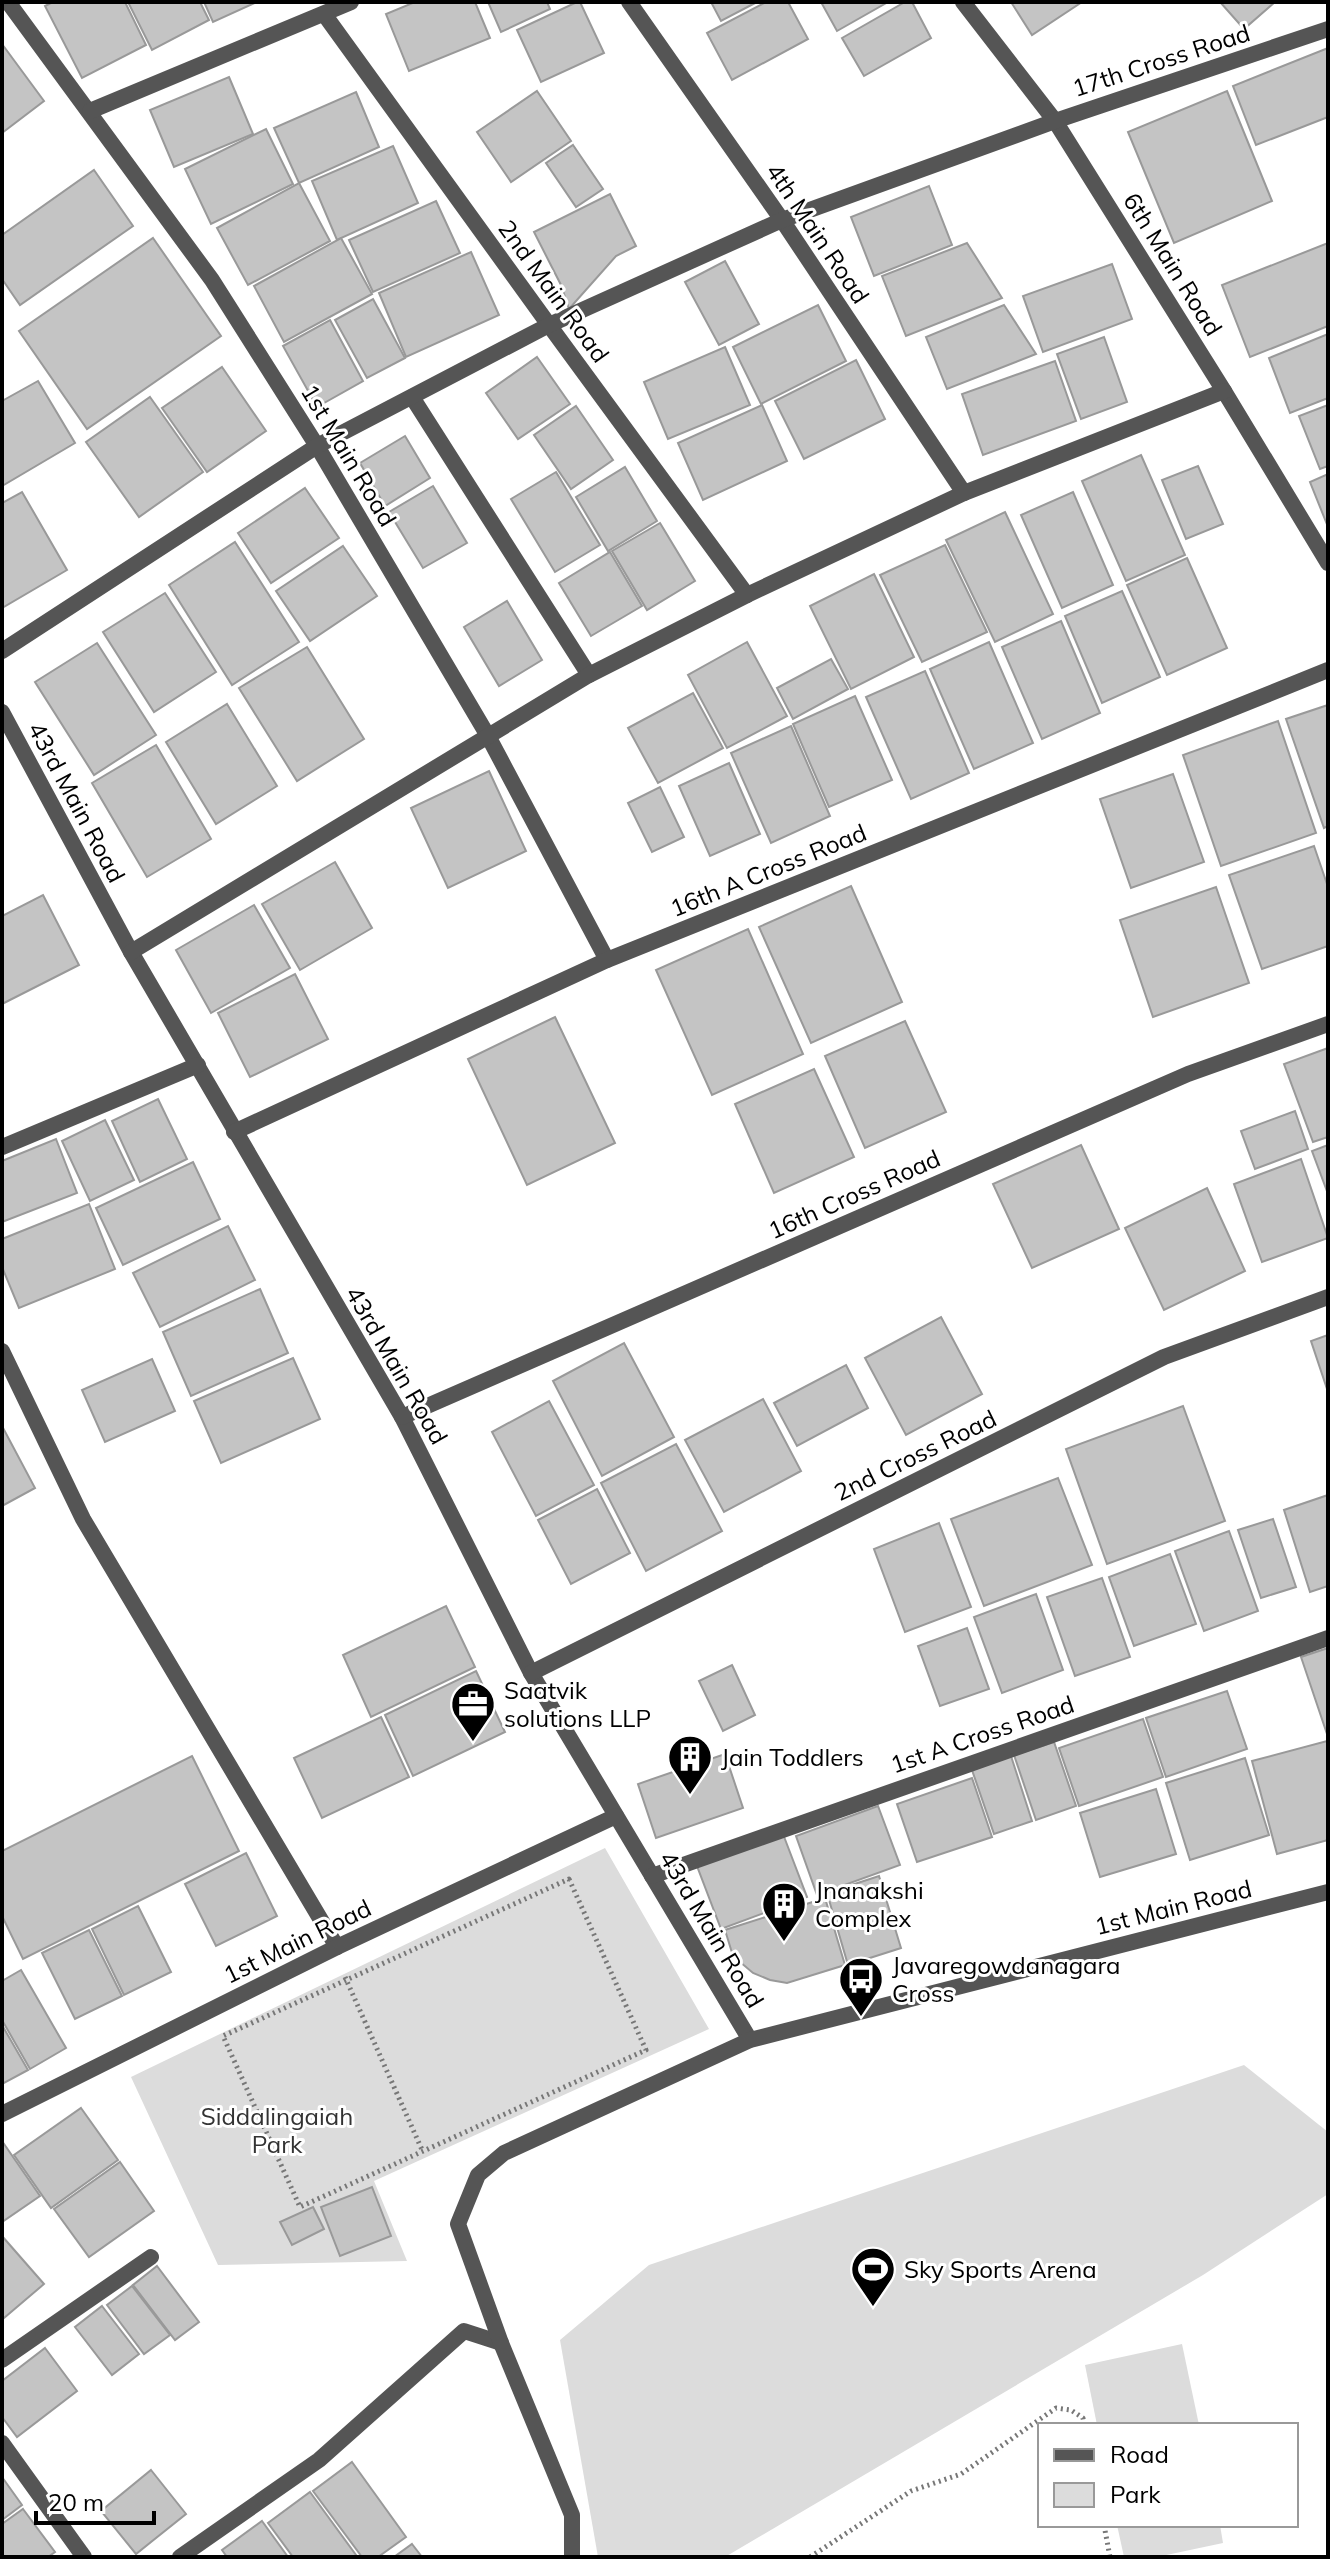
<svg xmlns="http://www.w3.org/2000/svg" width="1330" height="2559" font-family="Mulish,sans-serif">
<rect width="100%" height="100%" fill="#fff"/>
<g fill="#dcdcdc">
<polygon points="605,1848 709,2029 374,2181 407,2261 218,2265 131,2077"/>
<polygon points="1244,2065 1328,2132 1328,2194 1203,2275 725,2557 598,2557 560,2340 649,2265"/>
<polygon points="1182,2344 1199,2425 1097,2425 1085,2365"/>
<polygon points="1117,2525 1220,2525 1223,2543 1157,2557 1124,2557"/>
</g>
<g fill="#c4c4c4" stroke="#999" stroke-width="2">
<polygon points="53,2 125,2 146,45 82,78 45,6"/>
<polygon points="128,2 200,2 209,20 152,50"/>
<polygon points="204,2 257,2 213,22"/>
<polygon points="415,2 475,2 490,38 409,71 386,14"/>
<polygon points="488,2 547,2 550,9 501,32"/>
<polygon points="577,2 580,2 604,53 541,82 517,30"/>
<polygon points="711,2 757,2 721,21"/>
<polygon points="766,2 788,2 808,39 732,80 707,33"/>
<polygon points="821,2 888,2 837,31"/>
<polygon points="905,2 912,2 931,38 864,76 842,38"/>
<polygon points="1011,2 1082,2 1032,35"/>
<polygon points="1220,2 1275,2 1244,29"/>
<polygon points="2,44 44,101 2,133"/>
<polygon points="1328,48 1328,117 1256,145 1233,86"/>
<polygon points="229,77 253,134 174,167 150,110"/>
<polygon points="537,91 571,141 511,182 477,132"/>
<polygon points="1227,91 1272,201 1174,243 1128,132"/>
<polygon points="356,92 379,147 299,183 274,128"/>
<polygon points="266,129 293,184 211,224 185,169"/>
<polygon points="573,145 603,189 576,207 546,163"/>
<polygon points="393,146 418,203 337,240 312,181"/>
<polygon points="94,170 133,226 20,305 2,279 2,235"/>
<polygon points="299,183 330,241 248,285 217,228"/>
<polygon points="929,186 952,245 874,276 851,217"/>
<polygon points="610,194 636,246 616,256 569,309 561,285 534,232"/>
<polygon points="436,201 460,253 373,292 349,240"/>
<polygon points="153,238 221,336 87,429 19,331"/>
<polygon points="341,238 372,294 284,342 254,286"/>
<polygon points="967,243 1002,298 906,336 882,276"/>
<polygon points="1328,243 1328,326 1250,357 1222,285"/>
<polygon points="471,252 499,315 406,357 379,293"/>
<polygon points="725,261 759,324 719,345 685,282"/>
<polygon points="1112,264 1132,319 1043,352 1023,296"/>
<polygon points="373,299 405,358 367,378 335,320"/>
<polygon points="818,305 846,361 761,404 733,347"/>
<polygon points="1004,305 1036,354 947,389 926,337"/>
<polygon points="330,320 363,381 317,407 283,346"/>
<polygon points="1328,334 1328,398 1290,413 1269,358"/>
<polygon points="1104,337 1127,402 1081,419 1057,354"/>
<polygon points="725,347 750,405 668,439 644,382"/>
<polygon points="537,357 570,404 518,439 486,393"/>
<polygon points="856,360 885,419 804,459 775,401"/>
<polygon points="1055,361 1076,421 983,455 962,394"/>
<polygon points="222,367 266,431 207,472 162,408"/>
<polygon points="38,381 75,443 2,486 2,401"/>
<polygon points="150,397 203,472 139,517 86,442"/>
<polygon points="762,405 787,461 703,500 678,443"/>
<polygon points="1328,405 1328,466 1320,469 1299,416"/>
<polygon points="576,406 613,460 571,489 534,435"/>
<polygon points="405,436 430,478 385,506 360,463"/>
<polygon points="1141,455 1185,555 1126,581 1082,481"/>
<polygon points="1198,466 1223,524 1186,539 1162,480"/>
<polygon points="625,467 657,521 608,551 576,497"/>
<polygon points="556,472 600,545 555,572 511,499"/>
<polygon points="1328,474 1328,527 1310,482"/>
<polygon points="433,486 467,543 423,568 389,512"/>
<polygon points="305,488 339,538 271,583 238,533"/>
<polygon points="22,492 67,570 2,608 2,503"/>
<polygon points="1073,492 1113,585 1062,608 1021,515"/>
<polygon points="1005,512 1053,614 995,642 946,540"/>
<polygon points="660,523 695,581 647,610 612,551"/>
<polygon points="235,542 299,642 232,685 169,585"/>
<polygon points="945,545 987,632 922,662 880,575"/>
<polygon points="343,546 377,596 310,641 276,591"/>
<polygon points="610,552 642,606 591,636 559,583"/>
<polygon points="1187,558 1227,648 1167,675 1127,585"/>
<polygon points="874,574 914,657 851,689 810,606"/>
<polygon points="1122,591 1160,677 1102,703 1065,616"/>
<polygon points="165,593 216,672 154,712 103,632"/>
<polygon points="507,601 542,660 499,686 464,627"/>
<polygon points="1061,621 1100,713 1042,739 1002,647"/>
<polygon points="747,642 787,716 727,748 688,675"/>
<polygon points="989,642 1033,743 974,769 930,669"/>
<polygon points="97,643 156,735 94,775 35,682"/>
<polygon points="307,647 364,739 297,781 239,688"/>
<polygon points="831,659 848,689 793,719 777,688"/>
<polygon points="925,671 969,773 911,799 866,697"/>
<polygon points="693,693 723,748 658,783 628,728"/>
<polygon points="855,696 892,780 829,807 793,724"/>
<polygon points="227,704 277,786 216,824 166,742"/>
<polygon points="1328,705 1328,826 1324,828 1286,719"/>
<polygon points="1278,721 1316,833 1221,866 1183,755"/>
<polygon points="791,726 830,816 771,843 731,753"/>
<polygon points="156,745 211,839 147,877 92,783"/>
<polygon points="729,763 760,834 710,856 679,786"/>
<polygon points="489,771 526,851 448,888 411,808"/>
<polygon points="1173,774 1204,862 1131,888 1100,799"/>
<polygon points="660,787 684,837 652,852 628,803"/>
<polygon points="1314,846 1328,887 1328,946 1262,969 1229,875"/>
<polygon points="335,862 372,928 300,970 262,904"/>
<polygon points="851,886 902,1002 811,1043 759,927"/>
<polygon points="1216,887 1249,983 1153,1017 1120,920"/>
<polygon points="43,895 79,965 2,1004 2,916"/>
<polygon points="254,905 290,968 211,1013 176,950"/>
<polygon points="748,929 803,1054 712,1095 656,970"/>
<polygon points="295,974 328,1039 250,1077 218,1013"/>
<polygon points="555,1017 615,1143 527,1185 468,1059"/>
<polygon points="905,1021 946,1112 865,1148 825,1056"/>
<polygon points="1328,1048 1328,1137 1313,1142 1284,1064"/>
<polygon points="814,1069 854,1157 774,1193 735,1104"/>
<polygon points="158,1099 187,1159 140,1182 112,1121"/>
<polygon points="1295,1111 1308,1149 1255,1169 1241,1131"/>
<polygon points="105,1120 134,1180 90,1201 62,1141"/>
<polygon points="56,1139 77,1193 2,1222 2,1161"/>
<polygon points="1081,1145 1119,1229 1032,1268 993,1184"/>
<polygon points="1328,1145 1328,1194 1312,1151"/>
<polygon points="1301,1159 1328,1238 1262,1262 1234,1184"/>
<polygon points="193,1162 220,1219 123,1265 96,1208"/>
<polygon points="1207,1188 1245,1271 1164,1310 1125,1228"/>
<polygon points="89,1204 115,1269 19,1308 2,1267 2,1239"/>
<polygon points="228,1226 255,1280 160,1327 133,1273"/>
<polygon points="260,1289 288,1353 191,1396 163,1332"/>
<polygon points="941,1317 982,1394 906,1435 865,1358"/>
<polygon points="1328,1335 1328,1392 1311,1341"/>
<polygon points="624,1343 674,1437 602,1476 553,1381"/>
<polygon points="293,1358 320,1419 221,1463 194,1401"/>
<polygon points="152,1359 175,1411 105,1442 82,1390"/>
<polygon points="846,1365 868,1408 797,1446 774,1403"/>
<polygon points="763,1399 801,1471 724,1512 685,1440"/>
<polygon points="549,1401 594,1485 536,1516 492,1432"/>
<polygon points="1183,1406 1225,1521 1107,1564 1066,1449"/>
<polygon points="2,1426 35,1488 2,1506"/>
<polygon points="676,1444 722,1531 646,1571 601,1483"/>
<polygon points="1058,1478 1092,1565 984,1606 951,1519"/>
<polygon points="597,1489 630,1553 571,1584 538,1520"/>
<polygon points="1328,1495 1328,1586 1310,1592 1284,1510"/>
<polygon points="1273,1519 1296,1587 1261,1598 1238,1530"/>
<polygon points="939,1523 971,1607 905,1632 874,1549"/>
<polygon points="1229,1531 1258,1611 1204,1631 1175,1551"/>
<polygon points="1170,1554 1196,1624 1134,1646 1109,1577"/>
<polygon points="1102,1578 1130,1657 1075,1676 1047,1597"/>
<polygon points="1036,1594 1063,1670 1002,1693 974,1617"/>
<polygon points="446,1606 475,1667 371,1717 343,1655"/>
<polygon points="967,1628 989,1689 940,1706 918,1646"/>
<polygon points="1328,1648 1328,1734 1327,1734 1301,1657"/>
<polygon points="732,1665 755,1715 723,1731 699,1681"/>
<polygon points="476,1671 505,1732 413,1776 385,1715"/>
<polygon points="1227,1691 1247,1749 1166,1777 1146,1718"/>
<polygon points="381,1717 409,1777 322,1818 294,1758"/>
<polygon points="1143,1719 1163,1777 1079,1806 1059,1748"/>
<polygon points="1327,1741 1328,1840 1277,1854 1252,1761"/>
<polygon points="1054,1742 1076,1806 1036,1820 1014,1755"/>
<polygon points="725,1754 743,1808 656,1838 638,1784"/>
<polygon points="192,1756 239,1851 23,1959 2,1916 2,1851"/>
<polygon points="1011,1756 1032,1821 994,1834 972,1770"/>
<polygon points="1245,1758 1269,1835 1190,1860 1166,1783"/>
<polygon points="972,1778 992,1837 917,1862 897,1804"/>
<polygon points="1156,1789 1176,1854 1100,1877 1080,1813"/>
<polygon points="878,1806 900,1865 817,1895 796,1836"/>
<polygon points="783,1834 807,1897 721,1929 697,1866"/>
<polygon points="246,1853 277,1916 216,1946 185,1884"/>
<polygon points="879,1876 901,1948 848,1965 827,1893"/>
<polygon points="825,1898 845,1965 787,1983 770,1980 753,1973 733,1956 725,1930"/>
<polygon points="138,1906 171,1972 124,1995 92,1929"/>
<polygon points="89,1930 122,1996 75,2019 42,1953"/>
<polygon points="21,1970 66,2048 30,2069 2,2020 2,1981"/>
<polygon points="2,2025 28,2070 4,2083 2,2080"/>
<polygon points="81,2108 118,2160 51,2208 14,2155"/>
<polygon points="2,2141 40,2196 2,2222"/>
<polygon points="120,2162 154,2211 89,2257 54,2209"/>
<polygon points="372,2187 391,2236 340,2256 321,2207"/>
<polygon points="313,2207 324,2229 292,2245 280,2222"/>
<polygon points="2,2236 44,2284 4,2318 2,2315"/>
<polygon points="157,2266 199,2322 175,2340 133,2285"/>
<polygon points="132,2286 170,2335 144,2354 107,2305"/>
<polygon points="102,2306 139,2354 112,2375 75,2327"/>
<polygon points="45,2348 77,2391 17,2437 2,2417 2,2381"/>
<polygon points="352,2462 406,2537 378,2557 362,2557 313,2491"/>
<polygon points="151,2470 186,2514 136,2554 101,2511"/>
<polygon points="2,2477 22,2505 2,2520"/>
<polygon points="310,2492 356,2555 353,2557 293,2557 268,2523"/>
<polygon points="23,2509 55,2552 48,2557 2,2557 2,2524"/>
<polygon points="262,2521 288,2557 227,2557 222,2550"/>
<polygon points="412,2544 422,2557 394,2557"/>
</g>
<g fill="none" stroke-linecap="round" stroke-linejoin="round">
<g stroke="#777" stroke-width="5" stroke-dasharray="2 4" stroke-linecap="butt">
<polygon points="569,1879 646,2050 300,2207 223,2036"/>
<polyline points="345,1977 423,2152"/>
<polyline points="1104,2525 1110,2557"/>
<polyline points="810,2557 911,2491 961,2474 1056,2408 1071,2410 1083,2418 1084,2425"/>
</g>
<g stroke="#555" stroke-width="16">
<polyline points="8,2 212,280 317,446 488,736 607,960"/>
<polyline points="629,2 782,220 964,493"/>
<polyline points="963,2 1055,121 1224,391 1328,563"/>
<polyline points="324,14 549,325 747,595"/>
<polyline points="90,111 351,2"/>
<polyline points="412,397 589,675"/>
<polyline points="2,651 317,446 549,325 782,220 1055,121 1328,29"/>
<polyline points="2,712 131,952 402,1417 531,1673 750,2040"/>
<polyline points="131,952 589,675 747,595 964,493 1224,391"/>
<polyline points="234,1132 607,960 1328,670"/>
<polyline points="2,1147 198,1065"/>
<polyline points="2,1351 83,1519 337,1947"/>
<polyline points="402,1417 1188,1074 1328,1024"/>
<polyline points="531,1673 1164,1357 1328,1297"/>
<polyline points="652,1876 1328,1638"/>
<polyline points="2,2114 337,1947 616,1816"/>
<polyline points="2,2360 151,2257"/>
<polyline points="2,2443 84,2557"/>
<polyline points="180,2557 319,2460 464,2331 501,2343"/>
</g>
<polyline stroke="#555" stroke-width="16" points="572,2557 572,2515 501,2343 458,2224 478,2175 504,2153 750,2040 1328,1892"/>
</g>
<defs>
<g id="office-pin" transform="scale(2.3)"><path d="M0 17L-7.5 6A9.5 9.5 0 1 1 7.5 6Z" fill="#000" stroke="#fff"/><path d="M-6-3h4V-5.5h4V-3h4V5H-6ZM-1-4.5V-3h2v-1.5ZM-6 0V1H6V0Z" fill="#fff"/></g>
<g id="building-pin" transform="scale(2.3)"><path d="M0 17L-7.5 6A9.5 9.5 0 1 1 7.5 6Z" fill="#000" stroke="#fff"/><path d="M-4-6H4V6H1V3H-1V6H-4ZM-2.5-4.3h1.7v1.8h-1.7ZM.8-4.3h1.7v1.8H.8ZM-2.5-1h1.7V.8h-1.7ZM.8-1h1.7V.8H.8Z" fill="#fff"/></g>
<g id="bus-pin" transform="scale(2.3)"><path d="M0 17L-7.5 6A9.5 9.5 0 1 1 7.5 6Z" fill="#000" stroke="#fff"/><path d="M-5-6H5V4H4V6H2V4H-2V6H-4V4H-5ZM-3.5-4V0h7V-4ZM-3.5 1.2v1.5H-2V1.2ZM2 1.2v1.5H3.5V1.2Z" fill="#fff"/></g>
<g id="stadium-pin" transform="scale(2.3)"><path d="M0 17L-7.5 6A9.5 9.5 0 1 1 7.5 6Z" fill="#000" stroke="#fff"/><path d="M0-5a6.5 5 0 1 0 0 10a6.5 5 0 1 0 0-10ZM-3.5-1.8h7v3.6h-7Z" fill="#fff"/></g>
</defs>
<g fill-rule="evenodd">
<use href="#office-pin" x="473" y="1704"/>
<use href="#building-pin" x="690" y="1757"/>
<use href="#building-pin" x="784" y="1904"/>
<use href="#bus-pin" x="861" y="1979"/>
<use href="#stadium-pin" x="873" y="2269"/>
</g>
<g text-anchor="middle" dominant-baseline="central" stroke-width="6" stroke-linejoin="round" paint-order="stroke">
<g font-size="24" fill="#000" stroke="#fff">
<text transform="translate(1161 60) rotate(-18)">17th Cross Road</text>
<text transform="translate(818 233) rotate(56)">4th Main Road</text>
<text transform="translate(1173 264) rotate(58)">6th Main Road</text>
<text transform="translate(554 291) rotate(54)">2nd Main Road</text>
<text transform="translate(349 455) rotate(59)">1st Main Road</text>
<text transform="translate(77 802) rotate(62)">43rd Main Road</text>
<text transform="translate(768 870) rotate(-22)">16th A Cross Road</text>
<text transform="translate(854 1194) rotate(-24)">16th Cross Road</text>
<text transform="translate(397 1365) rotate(60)">43rd Main Road</text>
<text transform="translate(915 1455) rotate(-26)">2nd Cross Road</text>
<text transform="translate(982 1734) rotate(-19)">1st A Cross Road</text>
<text transform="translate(1173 1907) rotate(-14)">1st Main Road</text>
<text transform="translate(712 1929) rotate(59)">43rd Main Road</text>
<text transform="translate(297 1941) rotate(-26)">1st Main Road</text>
</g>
<g font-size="24" fill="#000" stroke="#fff" text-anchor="start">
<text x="504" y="1690">Saatvik<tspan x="504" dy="28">solutions LLP</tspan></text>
<text x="721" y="1757">Jain Toddlers</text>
<text x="815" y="1890">Jnanakshi<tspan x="815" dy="28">Complex</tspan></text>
<text x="892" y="1965">Javaregowdanagara<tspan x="892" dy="28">Cross</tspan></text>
<text x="904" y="2269">Sky Sports Arena</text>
</g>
<g font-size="24" fill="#333" stroke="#fff">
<text x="277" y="2116">Siddalingaiah<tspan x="277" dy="28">Park</tspan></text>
</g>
</g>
<rect width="1330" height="2559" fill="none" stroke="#000000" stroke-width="8"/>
<rect x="1038" y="2423" width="260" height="104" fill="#ffffff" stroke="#999999" stroke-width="2"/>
<rect x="1054" y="2449" width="40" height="12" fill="#555555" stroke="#999999" stroke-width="2"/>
<text x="1110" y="2463" font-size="24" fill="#000000">Road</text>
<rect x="1054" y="2483" width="40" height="24" fill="#dcdcdc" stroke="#999999" stroke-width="2"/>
<text x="1110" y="2503" font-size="24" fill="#000000">Park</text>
<path d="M36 2511v12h118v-12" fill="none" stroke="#000000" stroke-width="4"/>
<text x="48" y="2511" font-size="24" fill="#000000" stroke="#ffffff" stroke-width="6" paint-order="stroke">20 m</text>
</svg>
